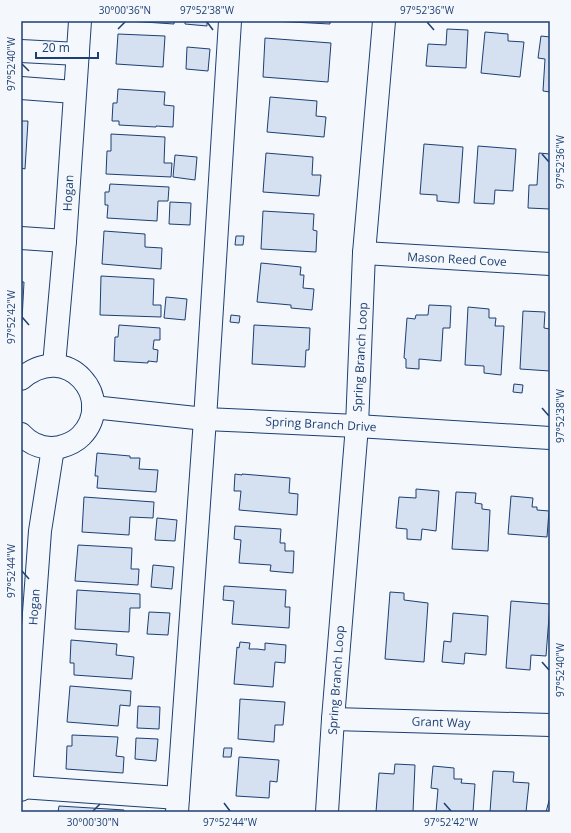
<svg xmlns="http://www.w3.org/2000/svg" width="571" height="833" font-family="'Open Sans',sans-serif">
<rect width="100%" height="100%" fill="#f4f7fb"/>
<g fill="#d5e0f0" stroke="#1d3f73">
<polygon points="129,21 174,21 174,24"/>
<polygon points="185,21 207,21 207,26 185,24"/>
<polygon points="273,21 330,21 330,24"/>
<polygon points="447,29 468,30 466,68 426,66 428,44 446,45"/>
<polygon points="485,32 508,34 508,41 524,42 520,77 481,73"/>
<polygon points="118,34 165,36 163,67 116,64"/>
<polygon points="541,36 550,37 550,92 543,91 545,59 538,58"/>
<polygon points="265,38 331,43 328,82 263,77"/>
<polygon points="187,47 210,49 208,71 186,69"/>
<polygon points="118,89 165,92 164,105 174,106 173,127 156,126 156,127 119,125 119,121 112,121 113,103 117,103"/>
<polygon points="270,97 317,101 316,116 326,117 324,137 267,132"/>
<polygon points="21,121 28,121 25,169 21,168"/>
<polygon points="111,134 165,137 164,163 172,163 171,177 106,174 107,151 111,151"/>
<polygon points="424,144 463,147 459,203 437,201 437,195 420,194"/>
<polygon points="478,146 516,149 513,191 495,190 494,204 474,203"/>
<polygon points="266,153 313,157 312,175 321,175 319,196 263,192"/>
<polygon points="539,153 550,154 550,209 528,208 529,185 537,185"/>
<polygon points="175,155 197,157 195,180 173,177"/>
<polygon points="110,184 169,187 168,201 158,201 157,221 107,218 108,205 105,205 105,192 109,192"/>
<polygon points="170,202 191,203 190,225 169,224"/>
<polygon points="263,211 314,214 313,230 317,231 316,252 261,249"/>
<polygon points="104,231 145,234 145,247 162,248 161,269 102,264"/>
<polygon points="236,236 244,236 243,245 235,245"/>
<polygon points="261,263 301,267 300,275 304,275 303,288 314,289 312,310 291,308 291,305 257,302"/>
<polygon points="101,276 154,279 153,305 161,305 161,317 100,315"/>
<polygon points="21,282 24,282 21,339"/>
<polygon points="166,297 187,299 185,320 164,318"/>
<polygon points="429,305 451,306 450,328 443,328 441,361 419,359 419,369 406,368 406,359 404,358 407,318 415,319 416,315 428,315"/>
<polygon points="468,307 489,309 489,318 496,318 495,326 504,326 501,375 484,373 484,366 465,365"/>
<polygon points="523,311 545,312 544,328 550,329 550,371 520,369"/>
<polygon points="231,315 240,316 239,323 230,322"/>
<polygon points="119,325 160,328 160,340 154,340 153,349 158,350 157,362 148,361 148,363 114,361 115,337 118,337"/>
<polygon points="254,325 310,328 309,350 306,350 305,367 252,364"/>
<polygon points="514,384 523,385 522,393 513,392"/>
<polygon points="97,453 130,456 130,458 140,458 139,469 158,470 156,492 97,488 98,476 95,476"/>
<polygon points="235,474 242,475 242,474 290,478 289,493 298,494 297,515 239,510 241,491 234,491"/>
<polygon points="416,489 439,491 436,531 422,529 421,540 407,539 407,529 396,528 399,497 416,498"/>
<polygon points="456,492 476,493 475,503 482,504 482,509 490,510 488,551 452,549"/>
<polygon points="511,496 533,498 532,507 537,507 537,510 549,511 547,537 508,534"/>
<polygon points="84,497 154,502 153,518 130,517 129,535 82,532"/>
<polygon points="157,518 177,520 175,541 155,540"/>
<polygon points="235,526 281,529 280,543 285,543 285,551 294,551 293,573 270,571 271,565 239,563 241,540 234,539"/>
<polygon points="78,545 132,548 131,569 139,569 138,585 75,581"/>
<polygon points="153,565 174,567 172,589 151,587"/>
<polygon points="224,586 286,590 285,607 290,607 289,628 232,624 234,601 223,600"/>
<polygon points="77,590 140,594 140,608 130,608 129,632 75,629"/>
<polygon points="390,592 404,593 404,600 428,603 424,662 385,659"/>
<polygon points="511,601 550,604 546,656 531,655 530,670 506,668"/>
<polygon points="149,612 170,613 168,635 147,634"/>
<polygon points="453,613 488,616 486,655 465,653 464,664 442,662 444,641 451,642"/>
<polygon points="71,640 117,644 116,655 134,657 132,679 74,675 74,663 70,663"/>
<polygon points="240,642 250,643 249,649 257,649 265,650 265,643 286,645 285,663 275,662 273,687 234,684 237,647 239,648"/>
<polygon points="70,686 131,691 130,706 120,705 118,726 67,722"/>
<polygon points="240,699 285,702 283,725 275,725 274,742 238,739"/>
<polygon points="138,706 160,707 159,729 137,728"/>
<polygon points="72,735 118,737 116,756 124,757 123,773 66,769 67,746 72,746"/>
<polygon points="136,738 158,739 156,761 135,759"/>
<polygon points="224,748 232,748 231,757 223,757"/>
<polygon points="239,757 279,760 277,782 270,781 269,798 236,796"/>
<polygon points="395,764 415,765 413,812 376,812 379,773 394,774"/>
<polygon points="433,766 454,768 454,779 462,779 461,783 475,784 473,812 436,812 438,789 431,788"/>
<polygon points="493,771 514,772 513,782 529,783 526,812 490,812"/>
<polygon points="550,797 550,812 546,812"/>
<polygon points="59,806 124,810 124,812 58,812"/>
</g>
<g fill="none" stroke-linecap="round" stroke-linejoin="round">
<g stroke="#1d3f73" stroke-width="24">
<g id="minor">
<polyline points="21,51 78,54"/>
<polyline points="21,88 74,92"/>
<polyline points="21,238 65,241"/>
<polyline points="364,253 550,264"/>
<polyline points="54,365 65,241 80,21"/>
<path d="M 21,379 C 67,339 117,399 81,436 C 75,442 68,445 60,447 C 45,450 31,445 21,434"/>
<polyline points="93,407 205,419 357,426 550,438"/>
<polyline points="333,719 550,725"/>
<polyline points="21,787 178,798"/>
<polyline points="21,790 40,531 53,448"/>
<polyline points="177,812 205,419 230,21"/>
<polyline points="327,812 333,719 357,426 364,253 384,21"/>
</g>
</g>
<use href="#minor" stroke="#f4f7fb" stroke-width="22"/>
</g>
<path fill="none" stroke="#1d3f73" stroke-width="1.5" d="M 207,22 L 213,30M 427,22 L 434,30M 118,29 L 125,22M 22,64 L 29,71M 542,154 L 549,162M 22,317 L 29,325M 542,408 L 549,416M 22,571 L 29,579M 542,662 L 549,670M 224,803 L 230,811M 444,803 L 451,811M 93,811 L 100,804"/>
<g text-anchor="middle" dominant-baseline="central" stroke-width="3" stroke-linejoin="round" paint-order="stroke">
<g font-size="12" fill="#1d3f73" stroke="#f4f7fb">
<text transform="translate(68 193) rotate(-87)">Hogan</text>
<text transform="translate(457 259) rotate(3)">Mason Reed Cove</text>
<text transform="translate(360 357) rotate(-87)">Spring Branch Loop</text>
<text transform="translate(321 424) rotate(3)">Spring Branch Drive</text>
<text transform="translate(34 607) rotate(-86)">Hogan</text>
<text transform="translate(336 680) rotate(-86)">Spring Branch Loop</text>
<text transform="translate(441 722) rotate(2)">Grant Way</text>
</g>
</g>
<rect width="571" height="833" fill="none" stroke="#f4f7fb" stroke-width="44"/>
<path d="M36 52v6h62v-6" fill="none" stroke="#1d3f73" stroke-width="2"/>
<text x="42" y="52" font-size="12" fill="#1d3f73" stroke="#f4f7fb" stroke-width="3" paint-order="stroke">20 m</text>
<rect x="22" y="22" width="527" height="789" fill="none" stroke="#1d3f73" stroke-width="1.5"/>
<g font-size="10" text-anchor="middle" fill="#1d3f73">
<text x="125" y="14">30°00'36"N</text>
<text x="207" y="14">97°52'38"W</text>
<text x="427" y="14">97°52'36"W</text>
<text transform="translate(11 64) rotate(-90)" y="4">97°52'40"W</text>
<text transform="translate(560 162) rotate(-90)" y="4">97°52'36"W</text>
<text transform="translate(11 317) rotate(-90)" y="4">97°52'42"W</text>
<text transform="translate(560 416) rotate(-90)" y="4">97°52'38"W</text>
<text transform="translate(11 571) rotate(-90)" y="4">97°52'44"W</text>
<text transform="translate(560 670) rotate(-90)" y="4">97°52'40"W</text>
<text x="93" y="826">30°00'30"N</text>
<text x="230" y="826">97°52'44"W</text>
<text x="451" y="826">97°52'42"W</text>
</g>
</svg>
